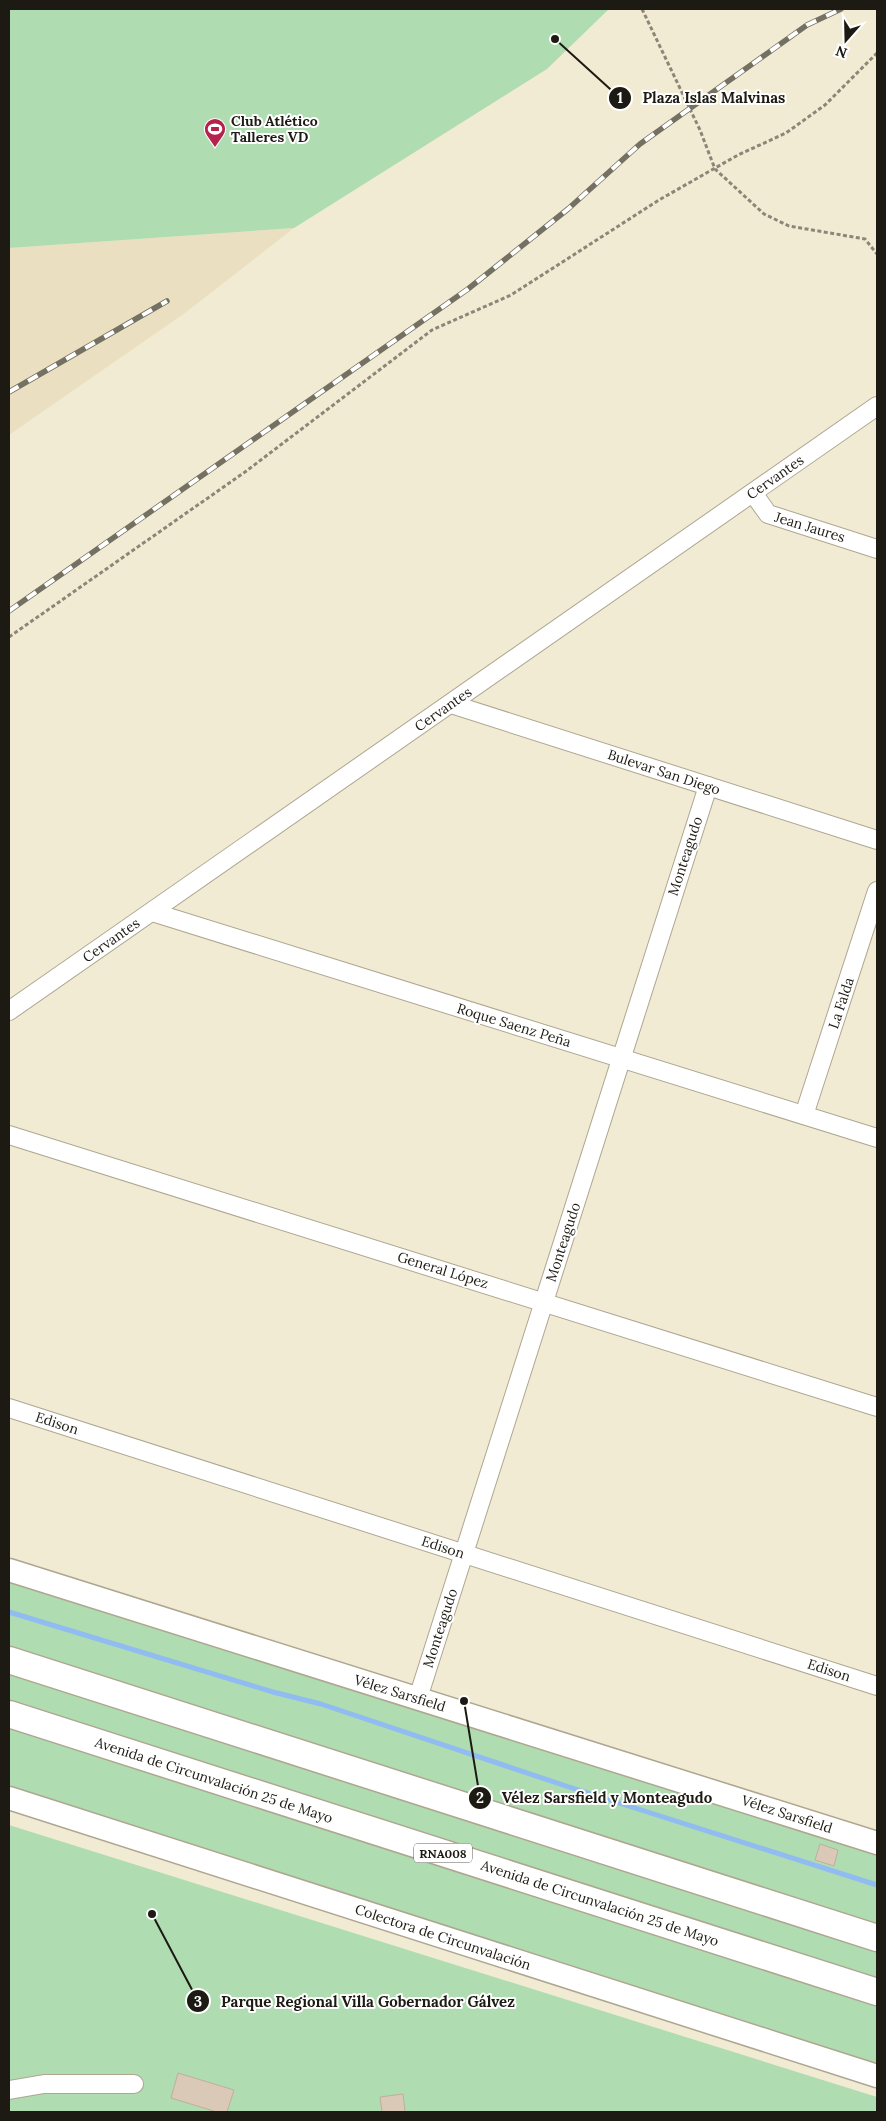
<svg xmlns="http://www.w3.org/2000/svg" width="886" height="2121" font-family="Lora,serif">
<rect width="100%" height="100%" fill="#f2ebd4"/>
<polygon fill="#eae0c1" points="294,228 185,313 9,435 9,248"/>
<g fill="#afdcb0">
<polygon points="9,9 609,9 547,69 294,228 9,248"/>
<polygon points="9,1570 877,1843 877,2076 9,1798"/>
<polygon points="9,1825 877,2097 877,2112 9,2112"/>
</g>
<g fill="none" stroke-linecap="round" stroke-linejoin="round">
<polyline stroke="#91bcf1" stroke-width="5" points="9,1612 273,1692 321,1704 566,1786 877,1885"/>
</g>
<g fill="#dbc9b8" stroke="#c0ae9e">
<polygon points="820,1844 838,1850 834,1866 815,1860"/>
<polygon points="178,2073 234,2090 227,2112 217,2112 171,2098"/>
<polygon points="403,2094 405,2112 382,2112 380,2097"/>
</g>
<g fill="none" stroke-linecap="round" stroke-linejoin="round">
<g stroke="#aea691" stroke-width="20">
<g id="minor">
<polyline points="753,493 768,514 877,549"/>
<polyline points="451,704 877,840"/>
<polyline points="152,912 877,1138"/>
<polyline points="9,1011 877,406"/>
<polyline points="804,1115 877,891"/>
<polyline points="9,1135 877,1407"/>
<polyline points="9,1408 877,1686"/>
<polyline points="418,1698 708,786"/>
<polyline points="9,2090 44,2084 134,2084"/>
</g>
</g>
<g stroke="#aea691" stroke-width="25">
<g id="major">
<polyline points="9,1570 877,1843"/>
<polyline points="9,1798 877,2076"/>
</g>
</g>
<g stroke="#aea691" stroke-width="29">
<g id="highway">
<polyline points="9,1660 877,1938"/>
<polyline points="9,1714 877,1992"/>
</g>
</g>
<g stroke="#8b8677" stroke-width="3" stroke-dasharray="4 2.5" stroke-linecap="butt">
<polyline points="642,9 700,130 715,169 764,214 789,226 865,239 877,254"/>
<polyline points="9,637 245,472 432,330 511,295 659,200 738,155 786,133 825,105 877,53"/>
</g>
<use href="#minor" stroke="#fff" stroke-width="18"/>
<use href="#major" stroke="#fff" stroke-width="22"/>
<use href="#highway" stroke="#fff" stroke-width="26"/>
<g stroke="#747062" stroke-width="5.5">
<g id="rail">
<polyline points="9,392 167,301"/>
<polyline points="9,611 468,289 568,209 640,144 807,25 841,9"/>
</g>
</g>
<use href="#rail" stroke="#fff" stroke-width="4" stroke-dasharray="11" stroke-linecap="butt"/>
</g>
<defs>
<g id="stadium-pin" transform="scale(1.125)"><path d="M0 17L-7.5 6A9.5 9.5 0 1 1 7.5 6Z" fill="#b5234c" stroke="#fff"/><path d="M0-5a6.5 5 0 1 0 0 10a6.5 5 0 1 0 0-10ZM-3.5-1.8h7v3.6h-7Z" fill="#fff"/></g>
</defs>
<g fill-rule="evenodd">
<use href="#stadium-pin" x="215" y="129"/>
</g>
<g text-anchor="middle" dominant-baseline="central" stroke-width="4" stroke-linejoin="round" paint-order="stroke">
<rect fill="#fff" stroke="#605f59" stroke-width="1" x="414" y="1843.5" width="58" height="19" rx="4"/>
<g font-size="12" font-weight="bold" fill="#1c1a12">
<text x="443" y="1853">RNA008</text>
</g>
<g font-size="14" font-weight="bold" fill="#1c1a12" stroke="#fff" text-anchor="start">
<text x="231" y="121">Club Atlético<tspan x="231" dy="16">Talleres VD</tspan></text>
</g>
<g font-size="14" fill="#1c1a12" stroke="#fff">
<text transform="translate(775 477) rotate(-35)">Cervantes</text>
<text transform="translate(810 527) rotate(17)">Jean Jaures</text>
<text transform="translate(443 709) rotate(-35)">Cervantes</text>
<text transform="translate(664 772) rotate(18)">Bulevar San Diego</text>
<text transform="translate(685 856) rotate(-72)">Monteagudo</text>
<text transform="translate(111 940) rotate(-35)">Cervantes</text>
<text transform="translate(841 1003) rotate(-72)">La Falda</text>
<text transform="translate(514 1025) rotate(17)">Roque Saenz Peña</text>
<text transform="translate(563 1242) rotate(-72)">Monteagudo</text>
<text transform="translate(443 1270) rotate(17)">General López</text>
<text transform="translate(57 1423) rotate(18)">Edison</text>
<text transform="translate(443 1547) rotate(18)">Edison</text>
<text transform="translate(440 1628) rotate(-72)">Monteagudo</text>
<text transform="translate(829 1670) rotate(18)">Edison</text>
<text transform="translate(400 1693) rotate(17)">Vélez Sarsfield</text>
<text transform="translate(214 1780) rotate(18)">Avenida de Circunvalación 25 de Mayo</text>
<text transform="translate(787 1814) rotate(18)">Vélez Sarsfield</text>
<text transform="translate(600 1903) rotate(18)">Avenida de Circunvalación 25 de Mayo</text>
<text transform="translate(443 1937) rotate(18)">Colectora de Circunvalación</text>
</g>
</g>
<path fill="none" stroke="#1c1a12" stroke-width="2" d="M555 39L620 98M464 1701L480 1798M152 1914L198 2001"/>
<g fill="#1c1a12" stroke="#fff" stroke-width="2">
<circle cx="555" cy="39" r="5"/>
<circle cx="464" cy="1701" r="5"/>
<circle cx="152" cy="1914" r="5"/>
<circle cx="620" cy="98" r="12"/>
<circle cx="480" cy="1798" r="12"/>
<circle cx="198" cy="2001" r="12"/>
</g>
<g font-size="15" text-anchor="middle" font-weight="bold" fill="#fff">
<text x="620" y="103">1</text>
<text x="480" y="1803">2</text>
<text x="198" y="2007">3</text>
</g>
<g font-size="15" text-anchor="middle" font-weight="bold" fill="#1c1a12" stroke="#fff" stroke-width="4" stroke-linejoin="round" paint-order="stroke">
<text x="714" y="103">Plaza Islas Malvinas</text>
<text x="607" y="1803">Vélez Sarsfield y Monteagudo</text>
<text x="368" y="2007">Parque Regional Villa Gobernador Gálvez</text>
</g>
<rect width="886" height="2121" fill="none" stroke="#1c1a12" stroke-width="20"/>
<g transform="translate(846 40) rotate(200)" stroke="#ffffff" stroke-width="4" paint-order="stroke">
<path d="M0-4L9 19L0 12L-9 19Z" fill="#1c1a12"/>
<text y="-8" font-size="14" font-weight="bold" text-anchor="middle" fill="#1c1a12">N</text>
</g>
</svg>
